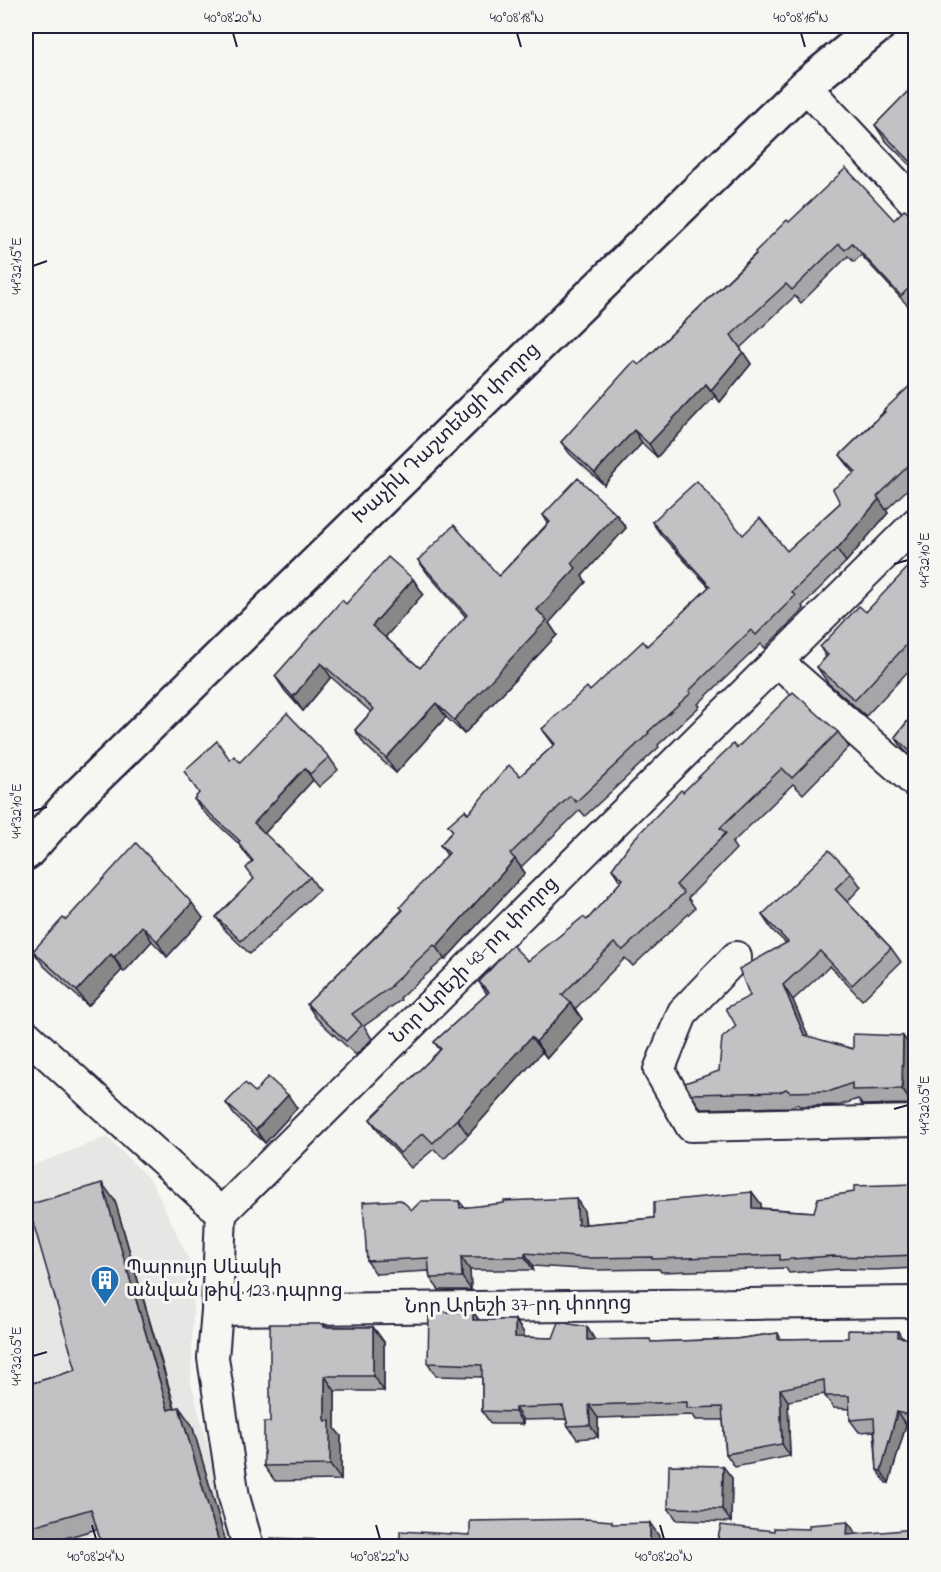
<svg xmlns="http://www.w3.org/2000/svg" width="941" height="1572" font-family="'Indie Flower','Noto Sans Armenian',sans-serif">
<rect width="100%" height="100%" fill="#f6f6f2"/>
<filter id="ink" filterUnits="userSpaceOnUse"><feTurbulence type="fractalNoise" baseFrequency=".0167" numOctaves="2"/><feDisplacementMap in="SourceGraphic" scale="12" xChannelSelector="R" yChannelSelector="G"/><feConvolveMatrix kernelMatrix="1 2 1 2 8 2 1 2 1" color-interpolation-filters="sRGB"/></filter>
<g filter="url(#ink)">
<polygon fill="#e6e6e4" points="107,1137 152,1182 194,1270 191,1383 235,1546 26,1546 26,1168"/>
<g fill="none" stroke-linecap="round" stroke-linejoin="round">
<g stroke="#22223b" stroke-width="34">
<g id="minor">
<polyline points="805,86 916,204"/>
<polyline points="777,661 916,783"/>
<polyline points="736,957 683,1012 659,1070 691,1126 916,1121"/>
<polyline points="26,1035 221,1213 916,523"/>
<polyline points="221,1213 217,1310 916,1302"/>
<polyline points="217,1310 213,1358 234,1497 248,1546"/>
</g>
</g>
<g stroke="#22223b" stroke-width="38">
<polyline id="major" points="26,853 72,801 805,86 878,26"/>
</g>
<use href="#minor" stroke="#f6f6f2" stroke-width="30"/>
<use href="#major" stroke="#f6f6f2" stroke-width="33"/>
</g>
<g fill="#a7a7a9" stroke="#22223b" stroke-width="1.5">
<polygon points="915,84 915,170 885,140 875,125"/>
<polygon points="894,220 915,220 915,303 910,308 861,255 854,262 848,256 801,303 795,296 740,348 751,364 720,402 715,396 657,457 642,443 604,485 570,454 561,442 639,365 789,222"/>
<polygon points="915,381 915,482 886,510 888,513 846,562 802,606 804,609 765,648 761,644 698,704 700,706 658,745 659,747 585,816 580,810 521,867 525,873 445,960 444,959 400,998 401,1000 364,1026 372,1039 356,1055 316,1018 307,1004 402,910 447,855 440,845 453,831 448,825 468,814 520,776 554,745 542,729 647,646 709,587 661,535 652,522 743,535 787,551 840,503 854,473 840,455"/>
<polygon points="616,514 626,528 582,576 586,582 549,623 557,635 464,734 446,717 396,773 365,745 355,730 371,712 331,677 303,711 285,691 275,676 346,604 413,579 423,594 385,637 420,668 466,617 428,574 418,560 499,576 548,523 543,515"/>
<polygon points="915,564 915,664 866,716 828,683 817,667 826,657 820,647 866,612"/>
<polygon points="915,712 915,760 904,750 895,737"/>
<polygon points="838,732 849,747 803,794 793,784 732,843 736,849 688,898 695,908 633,966 625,958 575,1009 582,1019 547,1058 542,1052 468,1135 444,1159 434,1149 411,1168 381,1135 370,1119 440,1050 434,1042 487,994 479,982 528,961 587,920 621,882 612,869 683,792 737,748"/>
<polygon points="329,757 338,770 319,787 313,780 264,834 310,877 319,890 250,954 225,930 216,917 254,879 252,862 238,843 203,811 194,799 230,760 240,762"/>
<polygon points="851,873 861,887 847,902 891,948 901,962 862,1000 830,966 793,1000 808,1037 853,1049 913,1050 912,1104 862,1105 858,1099 841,1105 800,1106 797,1104 790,1107 701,1109 691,1094 719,1071 736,1026 750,996 786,943 772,930 762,915"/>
<polygon points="203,918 167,957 152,941 124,972 122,970 88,1006 44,966 33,951 66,920"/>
<polygon points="255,1092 297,1108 265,1143 235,1116 226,1103"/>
<polygon points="915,1185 915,1268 876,1270 840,1269 789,1273 786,1268 661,1272 659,1269 597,1270 533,1266 533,1270 470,1270 471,1290 439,1290 430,1278 429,1271 376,1274 367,1261 459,1201 464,1207 584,1211 586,1224 654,1218 752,1192 761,1204 761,1208 814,1212"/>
<polygon points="115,1201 175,1408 192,1425 227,1546 102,1546 97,1529 37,1546 26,1546 26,1385 76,1370"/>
<polygon points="473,1312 479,1320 515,1320 524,1333 524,1337 652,1342 736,1339 778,1333 781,1339 848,1338 898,1331 902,1338 915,1339 915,1426 913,1427 906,1425 889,1483 886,1483 877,1470 874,1431 859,1432 850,1420 850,1409 834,1408 825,1396 825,1394 788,1401 790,1456 735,1467 726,1454 723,1420 696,1420 693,1415 598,1418 598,1437 577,1439 568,1426 566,1419 523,1420 523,1424 491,1424 482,1411 482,1377 436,1376 428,1363"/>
<polygon points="324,1324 326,1327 373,1327 384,1342 384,1391 335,1391 335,1429 341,1436 341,1480 275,1481 264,1466 270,1422"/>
<polygon points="732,1478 731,1522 677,1520 668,1508"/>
</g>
<g fill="#888889" stroke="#22223b" stroke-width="1.5">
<polygon points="743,352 751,364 720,402 711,390"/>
<polygon points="706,384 715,396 657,457 649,444"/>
<polygon points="634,430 642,443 604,485 595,473"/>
<polygon points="879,499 888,513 846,562 837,549"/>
<polygon points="616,514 626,528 582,576 586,582 549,623 557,635 464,734 454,720 537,610 571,563"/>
<polygon points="413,579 423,594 382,641 372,626"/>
<polygon points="321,663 331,677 303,711 293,697"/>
<polygon points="436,703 446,717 396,773 386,758"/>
<polygon points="305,768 313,780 262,836 254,823"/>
<polygon points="515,859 525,873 445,960 436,947"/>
<polygon points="192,903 203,918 167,957 157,941"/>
<polygon points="142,926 152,941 124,972 114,957"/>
<polygon points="111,954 122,970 88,1006 77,991"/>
<polygon points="783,985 793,1000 814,1050 804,1035"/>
<polygon points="571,1003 582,1019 547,1058 536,1042"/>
<polygon points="903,1036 913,1050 912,1104 902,1089"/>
<polygon points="531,1037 542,1052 468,1135 457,1119"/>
<polygon points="288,1095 297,1108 265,1143 256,1130"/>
<polygon points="102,1183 115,1201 180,1428 168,1410"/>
<polygon points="915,1184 915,1222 910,1214"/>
<polygon points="752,1192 761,1204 761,1220 752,1208"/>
<polygon points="576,1198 584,1211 587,1238 578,1225"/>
<polygon points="525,1253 533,1266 533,1270 525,1257"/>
<polygon points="461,1257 470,1270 471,1290 462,1277"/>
<polygon points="473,1312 482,1324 473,1320"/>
<polygon points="515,1320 524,1333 524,1349 515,1337"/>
<polygon points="373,1327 384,1342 384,1391 373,1376"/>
<polygon points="587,1327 595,1340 587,1340"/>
<polygon points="325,1376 335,1391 335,1429 341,1436 341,1480 330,1465 325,1421"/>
<polygon points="780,1389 788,1401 790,1456 782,1444"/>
<polygon points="589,1405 598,1418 598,1437 590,1425"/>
<polygon points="179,1407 192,1425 227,1546 220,1546"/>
<polygon points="515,1408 523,1420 523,1424 515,1412"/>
<polygon points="897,1412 906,1425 889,1483 881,1471"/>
<polygon points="723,1466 732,1478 731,1522 722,1509"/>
<polygon points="848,1522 858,1536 847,1535"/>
<polygon points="650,1523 659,1536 659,1546 650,1546"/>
<polygon points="325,1540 330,1546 325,1546"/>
</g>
<g fill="#c2c2c4" stroke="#22223b" stroke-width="1.5">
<polygon points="915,84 915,166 875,125"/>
<polygon points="846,168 894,220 905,209 915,220 915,282 901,296 852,243 845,250 839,244 792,290 786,284 731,335 743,352 711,390 706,384 649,444 634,430 595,473 561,442 634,361 639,365 756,254 755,252 787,220 789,222"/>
<polygon points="915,381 915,459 877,497 879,499 837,549 792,592 795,596 756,635 751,630 689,691 691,693 648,732 649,733 576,802 570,796 510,854 515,859 436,947 434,945 391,985 392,986 352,1014 362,1025 346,1041 307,1004 403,910 400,907 449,853 440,845 453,831 448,825 465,810 468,814 509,765 520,776 555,744 542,729 587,687 590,691 643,641 647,646 710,586 652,522 697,481 743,535 760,518 787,551 840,503 833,489 856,472 840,455 885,412 883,411"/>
<polygon points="578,478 616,514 571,563 576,568 537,610 547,620 454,720 436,703 386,758 355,730 374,709 321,663 293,697 275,676 342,600 346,604 388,557 413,579 372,626 420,668 467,615 418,560 454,525 499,576 550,522 543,515"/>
<polygon points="913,562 915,564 915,644 911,640 855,700 817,667 828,655 820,647 859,606 866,612"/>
<polygon points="793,692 838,732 792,778 782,768 720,828 726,833 676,885 684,893 623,950 614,943 562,995 571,1003 536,1042 531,1037 457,1119 433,1143 423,1133 400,1153 370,1119 441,1049 434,1042 489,992 479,982 512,945 528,961 583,917 587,920 623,879 612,869 632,841 681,790 683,792 733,744 737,748"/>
<polygon points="915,712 915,756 895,737"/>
<polygon points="287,713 329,757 310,774 305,768 254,823 310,877 241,941 216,917 254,879 246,868 253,861 238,843 240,841 194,799 199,793 184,771 217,741 230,760 234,756 240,762"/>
<polygon points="915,831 915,843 910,838"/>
<polygon points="136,843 192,903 157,941 142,926 114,957 111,954 77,991 33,951 63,918 66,920"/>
<polygon points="829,850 851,873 835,889 891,948 852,985 820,951 783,985 804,1035 853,1049 853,1034 903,1036 902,1089 852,1090 852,1083 831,1091 790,1092 786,1089 780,1092 691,1094 685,1083 719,1071 722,1038 736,1026 726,1008 750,996 739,969 788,942 762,915"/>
<polygon points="268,1077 288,1095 256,1130 226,1103 245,1083 255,1092"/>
<polygon points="102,1183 168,1410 179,1407 220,1546 102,1546 91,1509 26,1528 26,1385 76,1370 28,1205"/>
<polygon points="915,1184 910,1214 915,1214 915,1255 867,1257 831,1256 780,1260 780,1255 652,1259 652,1257 588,1258 525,1253 525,1257 461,1257 462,1277 430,1278 428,1258 367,1261 363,1202 401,1200 412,1210 421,1201 459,1201 460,1208 504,1203 504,1201 576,1198 578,1225 654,1218 654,1202 752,1192 752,1208 814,1212 818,1198 854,1192 854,1186"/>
<polygon points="429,1312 473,1312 473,1320 515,1320 515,1337 553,1338 559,1322 587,1327 587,1340 650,1339 651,1342 736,1339 778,1333 778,1339 848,1338 848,1330 898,1331 898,1337 915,1339 915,1412 904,1414 897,1412 881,1471 877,1470 874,1418 850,1420 849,1396 825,1396 824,1380 780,1389 782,1444 726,1454 722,1407 687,1408 687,1402 589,1405 590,1425 568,1426 563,1406 515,1408 515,1412 482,1411 482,1365 428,1363"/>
<polygon points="270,1324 324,1324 324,1327 373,1327 373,1376 325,1376 325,1421 330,1421 330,1465 264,1466 264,1422 270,1422"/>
<polygon points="669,1465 723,1466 722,1509 668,1508"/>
<polygon points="586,1519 612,1521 612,1524 650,1523 650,1546 400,1546 400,1531 470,1535 470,1521"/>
<polygon points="848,1522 847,1535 904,1530 915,1530 915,1546 716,1546 721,1525 774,1531 774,1528 809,1529 809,1525"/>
<polygon points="271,1538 325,1540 325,1546 271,1546"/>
</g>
</g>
<path fill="none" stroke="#22223b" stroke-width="2" d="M 233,33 L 237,47M 517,33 L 521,47M 801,33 L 805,47M 33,266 L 47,261M 894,564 L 908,560M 33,811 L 47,807M 894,1109 L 908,1105M 33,1356 L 47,1352M 92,1525 L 96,1539M 376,1525 L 380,1539M 660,1525 L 664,1539"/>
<defs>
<g id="building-pin" transform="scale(1.5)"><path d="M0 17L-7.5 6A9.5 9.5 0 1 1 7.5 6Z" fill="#1f6fb2" stroke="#f6f6f2"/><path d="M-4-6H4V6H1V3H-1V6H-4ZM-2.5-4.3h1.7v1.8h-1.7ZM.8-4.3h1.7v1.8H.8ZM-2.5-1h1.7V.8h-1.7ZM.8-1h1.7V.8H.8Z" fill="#fff"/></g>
</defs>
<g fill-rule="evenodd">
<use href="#building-pin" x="105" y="1280"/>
</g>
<g text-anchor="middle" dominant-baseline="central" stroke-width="6" stroke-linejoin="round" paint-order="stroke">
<g font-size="20" fill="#22223b" stroke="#f6f6f2">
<text transform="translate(447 434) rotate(-44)">Խաչիկ Դաշտենցի փողոց</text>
<text transform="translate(475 961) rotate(-45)">Նոր Արեշի 43-րդ փողոց</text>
<text transform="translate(518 1306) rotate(-1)">Նոր Արեշի 37-րդ փողոց</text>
</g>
<g font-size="20" fill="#22223b" stroke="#f6f6f2" text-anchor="start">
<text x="126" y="1268">Պարույր Սևակի<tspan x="126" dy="23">անվան թիվ 123 դպրոց</tspan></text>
</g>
</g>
<rect width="941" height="1572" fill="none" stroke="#f6f6f2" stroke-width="66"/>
<rect x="33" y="33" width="875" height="1506" fill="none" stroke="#22223b" stroke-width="2"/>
<g font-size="15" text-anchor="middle" fill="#22223b">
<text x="233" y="22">40°08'20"N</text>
<text x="517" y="22">40°08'18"N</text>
<text x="801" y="22">40°08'16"N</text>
<text transform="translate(16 266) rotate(-90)" y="5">44°32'15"E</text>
<text transform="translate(924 560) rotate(-90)" y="5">44°32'10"E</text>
<text transform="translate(16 811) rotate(-90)" y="5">44°32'10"E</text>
<text transform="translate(924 1105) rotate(-90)" y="5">44°32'05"E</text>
<text transform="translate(16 1356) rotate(-90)" y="5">44°32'05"E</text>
<text x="96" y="1561">40°08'24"N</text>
<text x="380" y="1561">40°08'22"N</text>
<text x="664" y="1561">40°08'20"N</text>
</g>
</svg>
